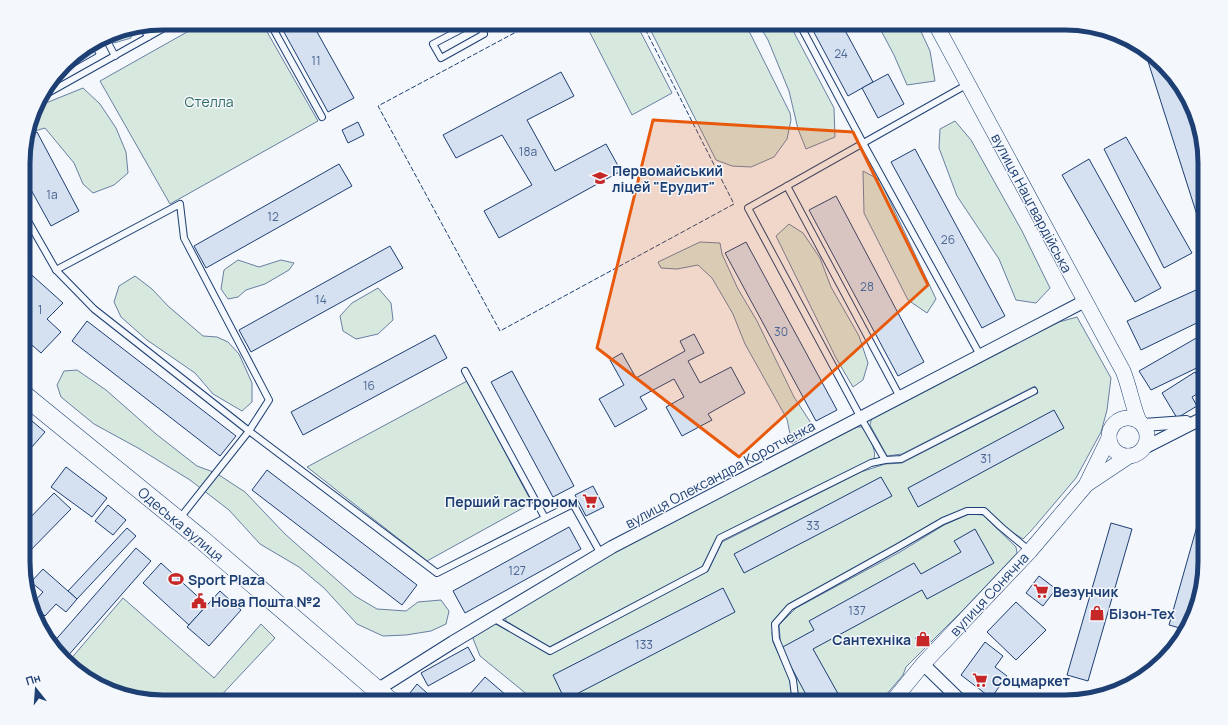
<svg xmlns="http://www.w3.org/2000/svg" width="1228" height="725" font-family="Manrope,sans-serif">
<rect width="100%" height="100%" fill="#f4f7fb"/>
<g fill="#d7e8df" stroke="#687fa3">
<polygon points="203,23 262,23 318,121 170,204 100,81"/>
<polygon points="585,23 636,23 672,93 632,115"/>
<polygon points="647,23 745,23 790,113 791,120 787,139 774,157 751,167 732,166 716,160"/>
<polygon points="758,23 789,23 834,108 835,137 806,149 798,129 789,91 768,40"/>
<polygon points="877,23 917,23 930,51 935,81 907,85 894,55"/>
<polygon points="132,29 131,38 114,43 108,34"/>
<polygon points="83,88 100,104 116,128 126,152 128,173 114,185 93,193 83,184 74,163 45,128 28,133 36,107"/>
<polygon points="955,121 971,140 1022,231 1050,288 1036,303 1016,300 999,259 957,196 939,148 940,129"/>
<polygon points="863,171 880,180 936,299 927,313 908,300 864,213"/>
<polygon points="789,224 803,233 820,258 831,287 859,336 868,363 863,380 853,387 836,358 776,236"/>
<polygon points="700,242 720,243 722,254 738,289 757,321 794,397 811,423 805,436 792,444 787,419 745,344 733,314 712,278 698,265 677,269 661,268 658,262"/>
<polygon points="238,260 259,267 281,260 294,263 289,270 265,284 246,290 238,297 228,299 221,289 224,270"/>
<polygon points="135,276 152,289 168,306 203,336 217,337 228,342 239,354 252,383 252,402 242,411 213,394 195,373 147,340 121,317 114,302 119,286"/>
<polygon points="378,288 391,303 393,320 378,334 356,339 343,331 340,316 352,303"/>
<polygon points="1077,317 1111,378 1107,410 1101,432 1076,478 1031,531 1023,539 1012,532 984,509 967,509 944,517 923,532 790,607 775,624 772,633 773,642 790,680 792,694 784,702 556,702 551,699 534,700 480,656 472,636 494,623 549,654 708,571 722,542 861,472 885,464 902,463 1038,393 1035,386 902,454 887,456 870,425 872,417 1059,322"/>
<polygon points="77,370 106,390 156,434 197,466 216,473 245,492 285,534 355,596 377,609 406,611 418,602 441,600 449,611 446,624 431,631 406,635 383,636 357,624 324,588 299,567 260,544 229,510 190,480 138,448 94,424 61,397 57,385 64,371"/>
<polygon points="467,381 532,503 427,561 307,467"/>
<path d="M 857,427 L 863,427 C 868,437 877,449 874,459 L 719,536 L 703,566 L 687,575 L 549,647 L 506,621 L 505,615 L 604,556 L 763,474 Z"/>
<polygon points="969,514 983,515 1016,547 1017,553 965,608 906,667 903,675 880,702 794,702 798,698 795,681 792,668 781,648 779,625 796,608 900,552 944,525"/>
<polygon points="123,598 214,678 261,624 275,638 215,702 163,702 93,683 69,661"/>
</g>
<g fill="#d5e0f0" stroke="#1d3f73">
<polygon points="279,23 312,23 354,98 328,112"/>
<polygon points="809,23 841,23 873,82 848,96"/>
<polygon points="91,45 96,54 73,67 69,60 71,58"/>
<polygon points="1145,52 1186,93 1205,154 1205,240"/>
<polygon points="561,72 574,96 527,120 555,171 606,144 621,171 499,238 484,211 532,185 502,135 456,158 443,135"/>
<polygon points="888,74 904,104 878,118 862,88"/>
<polygon points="358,122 364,135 348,143 342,130"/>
<polygon points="37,132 79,211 51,226 24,177 24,145 26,138"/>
<polygon points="1126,137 1192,253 1164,268 1104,149"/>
<polygon points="915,149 1005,316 982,328 891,162"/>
<polygon points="1089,159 1161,288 1135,302 1062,175"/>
<polygon points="339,164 352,186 206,268 194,246"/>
<polygon points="836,196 924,362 898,376 809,210"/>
<polygon points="746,242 837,410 816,421 725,253"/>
<polygon points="390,246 403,268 251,352 239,330"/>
<polygon points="24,268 63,303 47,319 61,332 41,353 24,338 24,331 32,323 24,316"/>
<polygon points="1205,286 1205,319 1141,350 1127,321"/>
<polygon points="87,321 236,436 220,456 72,341"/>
<polygon points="1205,333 1205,364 1151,390 1139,371"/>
<polygon points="694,334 704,353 688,361 700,383 731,367 745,393 708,414 712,420 682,436 666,407 684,397 674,379 640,397 647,409 615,427 599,399 624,385 610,360 622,353 636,378 685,351 680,341"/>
<polygon points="435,335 447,358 303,435 291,412"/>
<polygon points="512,371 574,486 553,497 491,382"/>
<polygon points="1195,372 1205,389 1192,397 1197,406 1177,418 1162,393"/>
<polygon points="1054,410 1064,428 918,507 908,488"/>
<polygon points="26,416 45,432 24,456 24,418"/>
<polygon points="66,467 107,498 92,517 51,487"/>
<polygon points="267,470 417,585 402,605 252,490"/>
<polygon points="881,477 892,496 744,573 734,554"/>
<polygon points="593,486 604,507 586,516 575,495"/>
<polygon points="54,493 71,509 24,557 24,524"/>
<polygon points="1205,498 1205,571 1187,630 1169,625"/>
<polygon points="108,505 126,520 113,535 95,521"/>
<polygon points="1111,523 1132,529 1088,681 1067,675"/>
<polygon points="569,527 581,549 465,613 453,591"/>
<polygon points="127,528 136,536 77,599 68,591"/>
<polygon points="975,529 994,563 927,599 922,590 813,649 841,699 834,702 810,702 781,648 814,630 809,621 914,563 921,574 961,552 954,541"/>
<polygon points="136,548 151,561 66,658 52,644"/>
<polygon points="161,563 207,605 189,625 143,583"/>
<polygon points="43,569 77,599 66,612 56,604 45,616 34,606 33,603 43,592 31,582"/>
<polygon points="1039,576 1056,589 1043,606 1026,593"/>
<polygon points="723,588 735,612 565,700 553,675"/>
<polygon points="220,591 241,610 209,646 187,627"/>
<polygon points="1016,602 1046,630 1016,660 987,632"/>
<polygon points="38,616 47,624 42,629"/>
<polygon points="922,631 931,641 923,647 915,638"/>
<polygon points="985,642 1003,656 995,667 1007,676 991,698 961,675"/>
<polygon points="468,647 475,660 428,686 421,673"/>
<polygon points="485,677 514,702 463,702"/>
<polygon points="417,684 437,702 420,702 410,693"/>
</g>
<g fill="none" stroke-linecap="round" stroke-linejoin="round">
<g stroke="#1d3f73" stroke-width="8">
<g id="service">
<polyline points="270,23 322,117"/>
<polyline points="473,23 433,44 441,58 484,34 478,23"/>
<polyline points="799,23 863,143 980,355"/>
<polyline points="143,27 148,37"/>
<polyline points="105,37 115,56"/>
<polyline points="41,97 173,23"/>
<polyline points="787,186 900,397"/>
<polyline points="24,214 56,270 180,204 184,238 269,400 249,431 180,518"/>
<polyline points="56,270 94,309 249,431 437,573 545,518"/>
<polyline points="465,371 545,518 573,504 601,554"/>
<polyline points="885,460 861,418 748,208 968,84"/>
<polyline points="493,618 550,651 705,569 720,538 871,463 885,460 901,459 1034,391"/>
<polyline points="788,702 795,696 793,680 776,639 775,624 790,607 898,547 943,521 967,511 984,511 1001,527 1030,551"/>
</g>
</g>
<g stroke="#1d3f73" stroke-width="14">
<g id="minor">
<polyline points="1143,425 1186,422"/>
<polyline points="1144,448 1205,417"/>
<polyline points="923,664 962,702"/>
<polyline points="377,690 453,642 612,547 1085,301"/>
</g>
</g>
<g stroke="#1d3f73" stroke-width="16">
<g id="tertiary">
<path d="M 935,23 L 1123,371 C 1130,388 1132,405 1139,421"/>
<circle cx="1128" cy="437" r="19"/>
<polyline points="1087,484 1129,456"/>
<polyline points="892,702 923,664 1030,551 1086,485 1109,438"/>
</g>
</g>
<g stroke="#1d3f73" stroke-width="20">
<polyline id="primary" points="24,395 201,539 391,702"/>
</g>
<use href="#service" stroke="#f4f7fb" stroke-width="6"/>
<use href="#minor" stroke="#f4f7fb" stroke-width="12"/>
<use href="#tertiary" stroke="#f4f7fb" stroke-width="15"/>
<use href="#primary" stroke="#f4f7fb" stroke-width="19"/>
<polyline stroke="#1d3f73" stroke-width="1" stroke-dasharray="5 2" stroke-linecap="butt" points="533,23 378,106 500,331 734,204 642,23"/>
</g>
<path fill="#e8590c" fill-opacity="0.2" stroke="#e8590c" stroke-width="3" stroke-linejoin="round" d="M 653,120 L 853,132 L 928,285 L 739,457 L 597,348 Z"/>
<defs>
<g id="school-bare" transform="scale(1.2)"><path d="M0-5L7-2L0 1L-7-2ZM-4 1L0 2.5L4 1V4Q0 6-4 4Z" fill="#c62828" stroke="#f4f7fb" stroke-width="2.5" paint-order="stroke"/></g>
<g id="supermarket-bare" transform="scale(1.2)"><path d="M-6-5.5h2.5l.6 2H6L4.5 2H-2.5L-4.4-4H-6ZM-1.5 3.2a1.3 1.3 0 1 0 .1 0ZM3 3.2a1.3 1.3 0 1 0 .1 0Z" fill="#c62828" stroke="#f4f7fb" stroke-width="2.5" paint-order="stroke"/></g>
<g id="stadium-bare" transform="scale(1.2)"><path d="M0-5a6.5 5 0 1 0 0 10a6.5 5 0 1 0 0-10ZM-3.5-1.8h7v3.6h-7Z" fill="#c62828" stroke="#f4f7fb" stroke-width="2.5" paint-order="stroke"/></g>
<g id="civic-bare" transform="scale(1.2)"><path d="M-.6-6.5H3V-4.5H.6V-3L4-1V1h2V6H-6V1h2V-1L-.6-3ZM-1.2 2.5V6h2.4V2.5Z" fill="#c62828" stroke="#f4f7fb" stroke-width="2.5" paint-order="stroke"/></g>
<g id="shop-bare" transform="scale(1.2)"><path d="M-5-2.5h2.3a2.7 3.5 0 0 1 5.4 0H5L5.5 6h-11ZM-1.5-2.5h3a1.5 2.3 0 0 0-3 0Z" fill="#c62828" stroke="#f4f7fb" stroke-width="2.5" paint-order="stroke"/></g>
</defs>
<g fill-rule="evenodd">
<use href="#school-bare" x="600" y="178"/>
<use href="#supermarket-bare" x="590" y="501"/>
<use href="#stadium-bare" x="176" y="579"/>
<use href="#supermarket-bare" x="1041" y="591"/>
<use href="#civic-bare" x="199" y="601"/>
<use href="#shop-bare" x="1097" y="613"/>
<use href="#shop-bare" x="923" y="639"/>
<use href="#supermarket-bare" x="980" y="680"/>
</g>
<g text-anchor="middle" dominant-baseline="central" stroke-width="3" stroke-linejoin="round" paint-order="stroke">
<g font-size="12" fill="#4b6792">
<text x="841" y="53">24</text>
<text x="316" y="60">11</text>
<text x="528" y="151">18а</text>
<text x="52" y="194">1а</text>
<text x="273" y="216">12</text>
<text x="948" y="239">26</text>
<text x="867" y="286">28</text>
<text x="321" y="299">14</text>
<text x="40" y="309">1</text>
<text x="781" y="331">30</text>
<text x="369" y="385">16</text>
<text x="986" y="458">31</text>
<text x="813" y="525">33</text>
<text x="517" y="570">127</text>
<text x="857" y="610">137</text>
<text x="644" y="644">133</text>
</g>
<g font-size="14" fill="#2c6c60" stroke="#f4f7fb">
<text x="209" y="101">Стелла</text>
</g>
<g font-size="14" font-weight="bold" fill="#1d3f73" stroke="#f4f7fb" text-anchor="start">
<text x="612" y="170">Первомайський<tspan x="612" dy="16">ліцей "Ерудит"</tspan></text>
<text x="578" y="501" text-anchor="end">Перший гастроном</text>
<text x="188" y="579">Sport Plaza</text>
<text x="1053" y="591">Везунчик</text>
<text x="211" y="601">Нова Пошта №2</text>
<text x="1109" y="613">Бізон-Тех</text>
<text x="911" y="639" text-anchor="end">Сантехніка</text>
<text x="992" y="680">Соцмаркет</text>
</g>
<g font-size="14" fill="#1d3f73" stroke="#f4f7fb">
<text transform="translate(1032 203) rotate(62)">вулиця Нацгвардійська</text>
<text transform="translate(720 474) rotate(-28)">вулиця Олександра Коротченка</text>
<text transform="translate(181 524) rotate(40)">Одеська вулиця</text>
<text transform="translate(989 594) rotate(-47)">вулиця Сонячна</text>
</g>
</g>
<path d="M0 0H1228V725H0ZM163 30H1065A133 133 0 0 1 1198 163V562A133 133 0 0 1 1065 695H163A133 133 0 0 1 30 562V163A133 133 0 0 1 163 30Z" fill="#f4f7fb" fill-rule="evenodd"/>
<path fill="none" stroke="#1d3f73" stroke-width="5" d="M163 30H1065A133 133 0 0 1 1198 163V562A133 133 0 0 1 1065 695H163A133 133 0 0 1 30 562V163A133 133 0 0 1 163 30Z"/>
<g transform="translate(36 689) rotate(343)" stroke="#f4f7fb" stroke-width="3" paint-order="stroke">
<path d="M0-3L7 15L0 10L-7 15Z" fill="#1d3f73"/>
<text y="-6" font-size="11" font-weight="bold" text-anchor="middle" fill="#1d3f73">Пн</text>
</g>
</svg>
